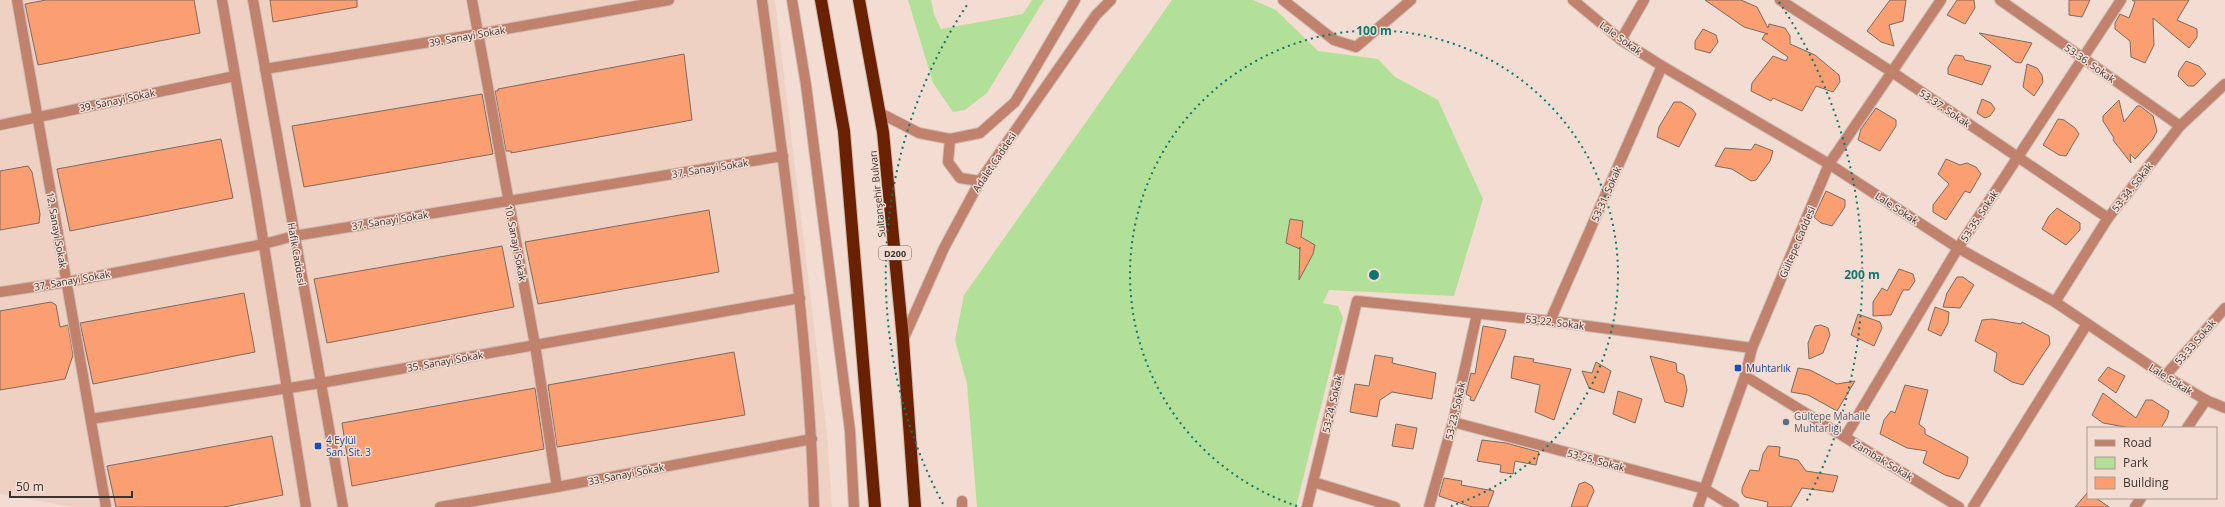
<svg xmlns="http://www.w3.org/2000/svg" width="2225" height="507" font-family="'Open Sans',sans-serif">
<rect width="100%" height="100%" fill="#f3ddd3"/>
<polygon fill="#efd1c4" points="0,0 775,0 827,434 832,507 73,507 0,494"/>
<g fill="#b3e099">
<polygon points="908,0 931,0 934,14 941,29 1023,14 1032,0 1044,0 987,93 965,110 953,112 933,83"/>
<polygon points="1172,0 1253,0 1276,10 1318,51 1378,59 1395,77 1438,100 1483,199 1454,296 1329,290 1323,303 1338,306 1343,318 1296,507 977,507 967,384 955,340 964,295"/>
</g>
<g fill="#fb9f72" stroke="#7d6a61">
<polygon points="46,0 194,0 200,33 38,65 25,4"/>
<polygon points="270,0 357,0 357,7 273,22"/>
<polygon points="1705,0 1741,0 1757,7 1768,28 1769,24 1785,28 1790,36 1790,44 1815,55 1839,75 1840,82 1833,92 1816,86 1802,111 1773,98 1771,101 1751,91 1752,83 1773,56 1786,61 1788,57 1762,39 1765,34 1768,34 1744,27"/>
<polygon points="1890,0 1906,0 1903,21 1889,25 1894,46 1881,42 1867,31"/>
<polygon points="1957,0 1974,0 1975,8 1965,24 1947,15"/>
<polygon points="2069,0 2090,0 2082,17 2069,15"/>
<polygon points="2132,0 2189,0 2177,20 2197,29 2197,37 2189,48 2153,18 2154,45 2145,63 2131,57 2130,41 2115,29 2115,23 2120,14 2129,18 2135,2"/>
<polygon points="1703,29 1716,35 1718,42 1710,53 1695,49 1695,41"/>
<polygon points="1979,33 2032,43 2021,63 2015,62"/>
<polygon points="684,54 692,120 511,153 511,151 506,151 495,91 498,91 498,89"/>
<polygon points="1955,55 1963,56 1965,60 1991,66 1982,85 1948,74 1948,68"/>
<polygon points="2186,61 2199,66 2206,74 2194,86 2188,86 2178,76 2179,71"/>
<polygon points="2027,64 2037,68 2042,75 2043,82 2034,96 2023,87"/>
<polygon points="482,94 493,154 304,187 292,126"/>
<polygon points="1982,99 1991,103 1995,109 1990,116 1985,118 1977,113"/>
<polygon points="2119,100 2124,122 2137,106 2140,106 2153,116 2157,131 2153,139 2135,159 2130,154 2131,163 2113,140 2114,138 2103,121 2103,116"/>
<polygon points="1674,102 1681,102 1692,109 1696,114 1679,147 1657,137 1659,127"/>
<polygon points="1876,108 1896,120 1896,126 1880,151 1858,140 1861,129"/>
<polygon points="2058,119 2064,120 2075,128 2079,134 2066,156 2059,155 2043,145"/>
<polygon points="221,139 233,198 70,231 57,169"/>
<polygon points="1755,144 1773,151 1770,161 1756,180 1751,181 1732,169 1715,166 1725,148 1751,150"/>
<polygon points="1946,159 1960,165 1967,163 1976,167 1981,174 1970,193 1965,191 1946,220 1933,212 1933,205 1949,184 1938,174"/>
<polygon points="28,166 32,172 40,214 39,223 0,230 0,171"/>
<polygon points="1826,191 1845,200 1845,207 1832,226 1821,223 1814,217"/>
<polygon points="2057,208 2080,223 2080,230 2066,245 2042,229 2049,216"/>
<polygon points="709,210 719,272 538,304 525,242"/>
<polygon points="1290,219 1303,221 1301,237 1315,245 1313,254 1299,280 1300,247 1300,249 1286,243"/>
<polygon points="502,246 514,307 327,343 314,279"/>
<polygon points="1899,269 1913,274 1915,281 1909,290 1903,290 1891,315 1873,316 1873,302 1882,288 1887,291"/>
<polygon points="1957,277 1963,277 1974,285 1960,308 1943,307 1947,293"/>
<polygon points="244,293 255,352 93,384 80,323"/>
<polygon points="51,302 56,305 60,327 68,325 73,355 65,379 0,390 0,311"/>
<polygon points="1935,307 1949,312 1948,323 1941,336 1928,330"/>
<polygon points="1858,314 1880,322 1882,328 1874,346 1851,335"/>
<polygon points="1992,319 2021,324 2022,322 2049,336 2050,344 2023,385 2012,382 1994,371 1997,353 1975,341 1982,320"/>
<polygon points="1821,325 1828,328 1830,335 1823,353 1809,359 1808,343 1815,326"/>
<polygon points="1483,326 1506,330 1504,338 1474,401 1470,400 1471,397 1466,394 1471,373 1475,374"/>
<polygon points="734,352 745,415 557,447 548,385"/>
<polygon points="1375,355 1393,358 1392,363 1436,373 1432,399 1392,392 1380,400 1377,417 1350,412 1355,384 1369,386"/>
<polygon points="1514,356 1534,359 1533,362 1571,369 1554,420 1535,412 1540,385 1511,378"/>
<polygon points="1650,356 1676,363 1677,372 1684,375 1687,390 1683,407 1665,402"/>
<polygon points="1596,362 1611,371 1604,393 1589,388 1582,371 1592,373"/>
<polygon points="2108,367 2125,376 2116,393 2098,380"/>
<polygon points="1798,368 1810,370 1837,384 1855,381 1837,411 1808,395 1791,392"/>
<polygon points="1905,385 1928,390 1919,424 1925,429 1925,434 1968,457 1967,464 1959,479 1945,475 1923,463 1927,451 1907,448 1880,434 1884,420 1891,411 1895,413"/>
<polygon points="535,388 544,449 352,486 342,423"/>
<polygon points="1618,391 1642,399 1635,423 1613,414"/>
<polygon points="2103,393 2136,418 2146,400 2152,400 2169,411 2167,418 2161,428 2131,428 2103,423 2092,415"/>
<polygon points="1396,424 1417,428 1413,449 1392,446"/>
<polygon points="272,436 283,495 224,507 116,507 107,466"/>
<polygon points="1482,440 1506,443 1539,452 1536,465 1515,461 1513,474 1500,472 1501,465 1477,461"/>
<polygon points="1768,446 1780,447 1779,456 1798,460 1806,471 1838,476 1833,492 1802,488 1791,507 1767,507 1768,502 1745,497 1742,493 1742,488 1750,470 1759,471 1763,454"/>
<polygon points="1444,478 1462,481 1461,485 1494,491 1488,507 1472,507 1439,496"/>
<polygon points="1585,482 1592,486 1594,491 1587,507 1571,507 1579,484"/>
<polygon points="2088,492 2088,498 2096,498 2109,507 2075,507"/>
</g>
<g fill="none" stroke-linecap="round" stroke-linejoin="round">
<g stroke="#cebbb2" stroke-width="12">
<g id="minor">
<polyline points="17,0 106,507"/>
<polyline points="222,0 256,196 306,507"/>
<polyline points="253,0 343,507"/>
<polyline points="472,0 535,345 557,487"/>
<path d="M 762,0 C 784,168 809,337 814,507"/>
<polyline points="792,0 806,85 850,431 854,507"/>
<polyline points="1283,0 1334,40 1356,47 1411,0"/>
<polyline points="1573,0 1621,40 1662,66 1829,164 1958,248 2055,302 2165,376 2206,400 2225,408"/>
<polyline points="1780,0 1892,72 2108,218"/>
<polyline points="2000,0 2180,126"/>
<polyline points="1621,40 1644,0"/>
<polyline points="265,69 478,34 669,0"/>
<polyline points="880,113 919,133 950,139 980,133 1015,102 1075,0"/>
<polyline points="0,125 235,76"/>
<polyline points="950,139 948,162 960,178 980,181"/>
<polyline points="0,292 67,282 264,244 294,236 783,156"/>
<polyline points="2055,302 2108,218 2180,126 2225,84"/>
<polyline points="1550,321 1662,66"/>
<polyline points="903,340 944,248 980,181 1096,15 1111,0"/>
<polyline points="1745,376 1959,507"/>
<polyline points="2165,376 2225,308"/>
<polyline points="91,419 321,383 800,298"/>
<polyline points="1453,422 1705,489 1734,507"/>
<polyline points="2187,428 2206,400"/>
<polyline points="1845,437 1958,248 2121,0"/>
<polyline points="1313,482 1395,507"/>
<polyline points="962,501 962,507"/>
<polyline points="440,507 557,487 812,439"/>
<polyline points="1307,507 1357,301 1550,321 1752,348"/>
<polyline points="1429,507 1453,422 1477,314"/>
<polyline points="1698,507 1745,376 1752,348 1829,164 1941,0"/>
<polyline points="1973,507 2087,324"/>
<polyline points="2135,507 2141,498"/>
</g>
</g>
<g stroke="#cebbb2" stroke-width="14">
<g id="highway">
<polyline points="821,0 844,131 875,507"/>
<polyline points="859,0 883,132 903,340 915,507"/>
</g>
</g>
<use href="#minor" stroke="#c0816d" stroke-width="10"/>
<use href="#highway" stroke="#6a2102" stroke-width="12"/>
</g>
<g fill="none" stroke="#0f766e" stroke-width="2" stroke-dasharray="2 4">
<path d="M1297 506A244 244 0 1 1 1451 506"/>
<path d="M943 504A488 488 0 0 1 969 2M1779 2A488 488 0 0 1 1805 504"/>
</g>
<g fill="#1a4fb4" stroke="#f3ddd3" stroke-width="1.5">
<rect x="1734" y="364" width="8" height="8" rx="2"/>
<rect x="314" y="442" width="8" height="8" rx="2"/>
</g>
<circle fill="#5c6f8a" stroke="#f3ddd3" stroke-width="1.5" cx="1786" cy="422" r="4"/>
<g text-anchor="middle" dominant-baseline="central" stroke-width="3" stroke-linejoin="round" paint-order="stroke">
<rect fill="#f3ddd3" stroke="#726660" stroke-width="1" x="879" y="246" width="32" height="14" rx="3"/>
<g font-size="9" font-weight="bold" fill="#3b332f">
<text x="895" y="253">D200</text>
</g>
<g font-size="10" fill="#3b332f" stroke="#f3ddd3">
<text transform="translate(467 36) rotate(-10)">39. Sanayi Sokak</text>
<text transform="translate(1621 38) rotate(36)">Lale Sokak</text>
<text transform="translate(2090 63) rotate(35)">53-36. Sokak</text>
<text transform="translate(117 100) rotate(-12)">39. Sanayi Sokak</text>
<text transform="translate(1945 108) rotate(34)">53-37. Sokak</text>
<text transform="translate(994 162) rotate(-56)">Adalet Caddesi</text>
<text transform="translate(710 168) rotate(-9)">37. Sanayi Sokak</text>
<text transform="translate(2132 187) rotate(-52)">53-34. Sokak</text>
<text transform="translate(877 194) rotate(-96)">Sultanşehir Bulvarı</text>
<text transform="translate(1606 194) rotate(-66)">53-31. Sokak</text>
<text transform="translate(1897 208) rotate(33)">Lale Sokak</text>
<text transform="translate(1979 216) rotate(-57)">53-35. Sokak</text>
<text transform="translate(390 220) rotate(-9)">37. Sanayi Sokak</text>
<text transform="translate(57 230) rotate(80)">12. Sanayi Sokak</text>
<text transform="translate(1797 242) rotate(-67)">Gültepe Caddesi</text>
<text transform="translate(516 243) rotate(79)">10. Sanayi Sokak</text>
<text transform="translate(297 254) rotate(80)">Hafik Caddesi</text>
<text transform="translate(72 280) rotate(-10)">37. Sanayi Sokak</text>
<text transform="translate(1555 322) rotate(7)">53-22. Sokak</text>
<text transform="translate(2195 342) rotate(-49)">53-33 Sokak</text>
<text transform="translate(445 361) rotate(-10)">35. Sanayi Sokak</text>
<text transform="translate(2171 379) rotate(32)">Lale Sokak</text>
<text transform="translate(1332 404) rotate(-77)">53-24. Sokak</text>
<text transform="translate(1455 411) rotate(-77)">53-23. Sokak</text>
<text transform="translate(1596 460) rotate(15)">53-25. Sokak</text>
<text transform="translate(1883 460) rotate(31)">Zambak Sokak</text>
<text transform="translate(626 474) rotate(-11)">33. Sanayi Sokak</text>
</g>
<g font-size="10" fill="#164399" stroke="#f3ddd3" text-anchor="start">
<text x="1746" y="368">Muhtarlık</text>
<text x="326" y="440">4 Eylül<tspan x="326" dy="12">San. Sit. 3</tspan></text>
</g>
<g font-size="10" fill="#4e5e75" stroke="#f3ddd3" text-anchor="start">
<text x="1794" y="416">Gültepe Mahalle<tspan x="1794" dy="12">Muhtarlığı</tspan></text>
</g>
</g>
<circle cx="1374" cy="275" r="6" fill="#0f766e" stroke="#f3ddd3" stroke-width="2"/>
<g font-size="12" text-anchor="middle" font-weight="bold" fill="#0f766e" stroke="#f3ddd3" stroke-width="3" stroke-linejoin="round" paint-order="stroke">
<text x="1374" y="35">100 m</text>
<text x="1862" y="279">200 m</text>
</g>
<rect x="2087" y="427" width="130" height="72" fill="#f3ddd3" stroke="#a99991"/>
<rect x="2095" y="440" width="20" height="6" fill="#c0816d" stroke="#a99991"/>
<text x="2123" y="447" font-size="12" fill="#3b332f">Road</text>
<rect x="2095" y="457" width="20" height="12" fill="#b3e099" stroke="#a99991"/>
<text x="2123" y="467" font-size="12" fill="#3b332f">Park</text>
<rect x="2095" y="477" width="20" height="12" fill="#fb9f72" stroke="#a99991"/>
<text x="2123" y="487" font-size="12" fill="#3b332f">Building</text>
<path d="M10 491v6h122v-6" fill="none" stroke="#3b332f" stroke-width="2"/>
<text x="16" y="491" font-size="12" fill="#3b332f" stroke="#f3ddd3" stroke-width="3" paint-order="stroke">50 m</text>
</svg>
